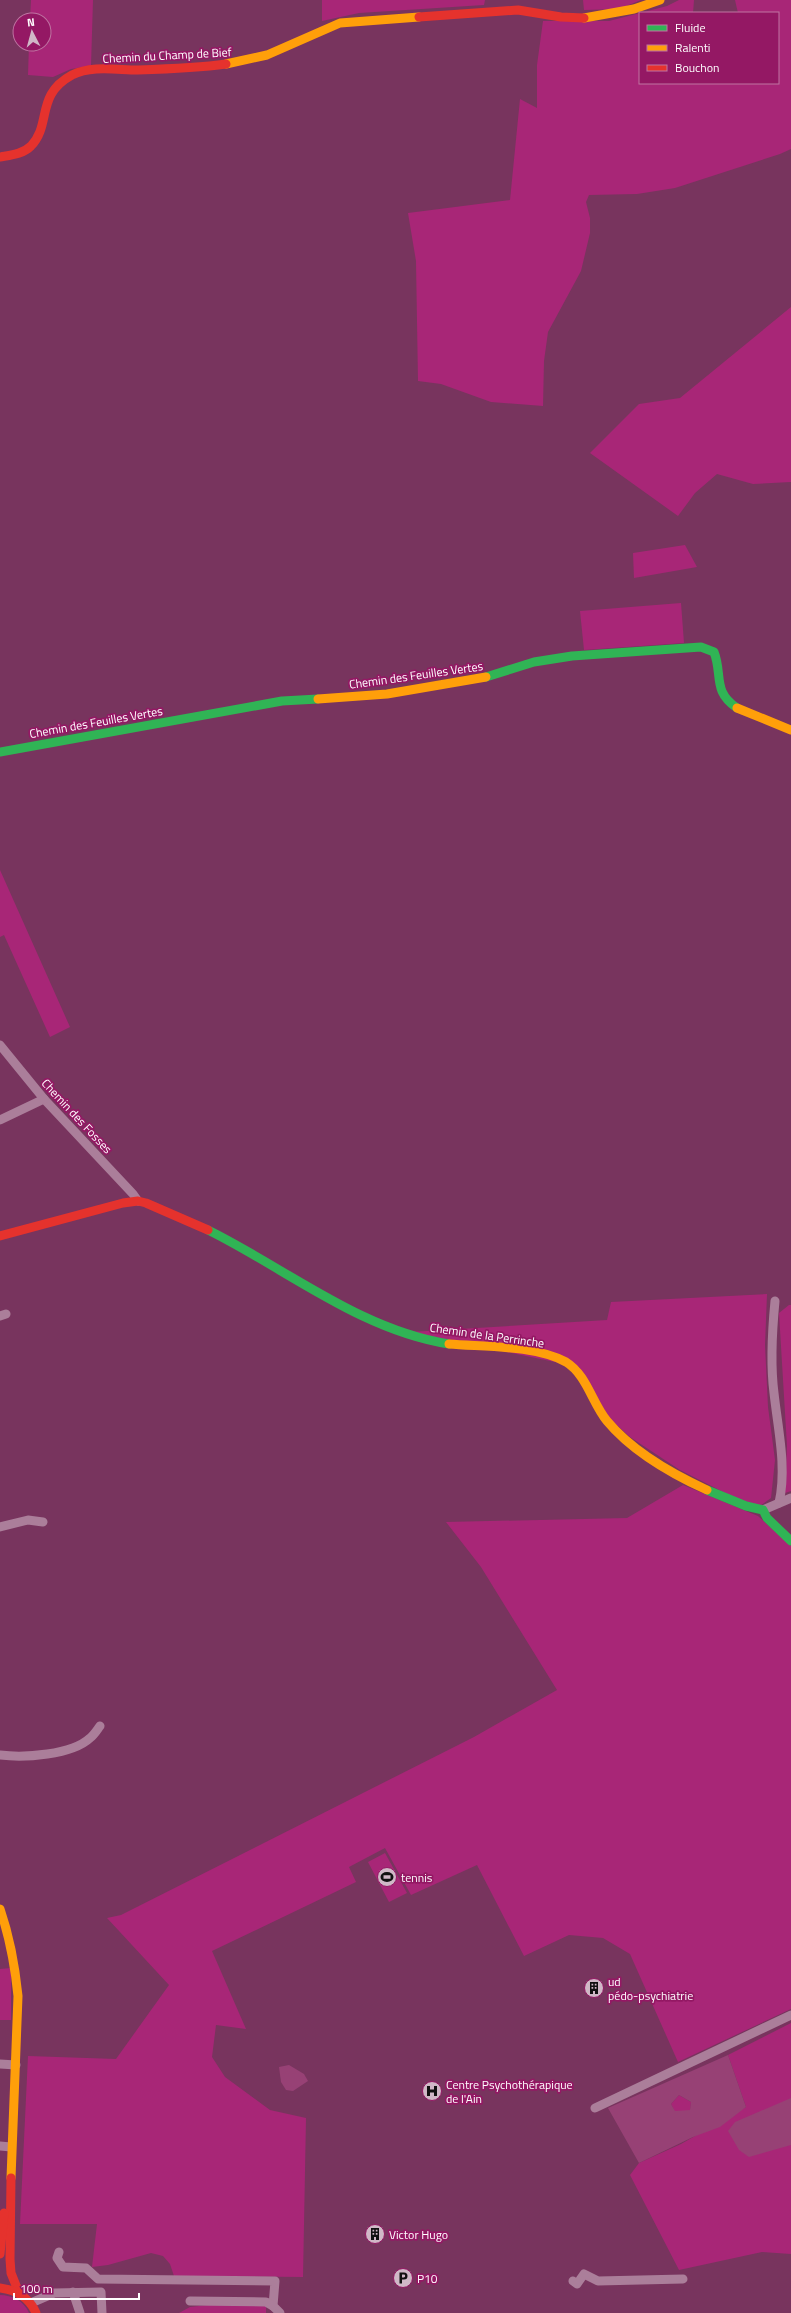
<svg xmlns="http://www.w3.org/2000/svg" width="791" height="2313" font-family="'Titillium Web',sans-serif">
<rect width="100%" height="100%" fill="#78345e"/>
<g fill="#a82677">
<polygon points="31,0 93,0 91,66 71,69 53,77 28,75 29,44 44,44 44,20 30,20"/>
<polygon points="322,0 485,0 484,5 359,13 322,21"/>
<polygon points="583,0 641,0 619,9 584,10"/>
<polygon points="679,0 694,0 693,13 640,13 640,83 778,83 778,13 738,13 735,0 791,0 791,149 780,154 675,188 637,194 589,195 586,202 590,218 590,233 581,271 548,332 544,361 543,406 491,402 441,384 418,381 416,261 408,213 510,200 520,99 537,108 537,65 543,21 609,21 667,6"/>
<polygon points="791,307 791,482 753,484 717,474 695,493 678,516 590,453 639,404 680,398"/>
<polygon points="685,545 697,567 634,578 633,553"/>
<polygon points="681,603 684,643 584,650 580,611"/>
<polygon points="0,870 70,1027 50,1037 4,935 0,937"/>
<polygon points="767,1294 765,1345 768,1407 775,1460 771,1498 760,1506 735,1498 680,1470 630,1437 610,1419 579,1367 410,1332 607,1320 611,1302"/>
<polygon points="789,1305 791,1305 791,1491 785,1493 787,1446 779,1313"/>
<polygon points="683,1485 758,1516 791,1546 791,2009 678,2062 630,1954 603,1938 569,1935 524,1956 477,1865 411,1895 385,1848 349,1867 356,1882 212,1951 246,2029 216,2025 212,2057 225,2077 270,2110 306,2118 303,2277 174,2276 170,2264 163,2256 151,2253 108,2265 92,2267 97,2224 20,2224 28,2056 116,2059 169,1985 107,1918 121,1915 474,1737 557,1690 481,1567 446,1522 627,1518"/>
<polygon points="385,1853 407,1893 389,1902 368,1862"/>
<polygon points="11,1968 11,2020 0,2020 0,1969"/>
<polygon points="791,2023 791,2254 762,2252 679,2270 630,2175 639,2163 681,2144 746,2107 728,2055"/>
<polygon points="679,2095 691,2102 690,2111 675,2112 671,2104"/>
<path d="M 0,2295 C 12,2295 24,2301 29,2313 L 0,2313 Z"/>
<polygon points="216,2304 266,2305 266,2313 179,2313 190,2307"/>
</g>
<g fill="#974175" fill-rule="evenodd">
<path d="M 728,2055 L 746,2107 L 720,2127 L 693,2137 L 639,2163 L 608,2108 ZM 679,2095 L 691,2102 L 690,2110 L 675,2111 L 671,2104 Z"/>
<polygon points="289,2065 304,2074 308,2081 293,2091 286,2090 281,2082 279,2067"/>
<polygon points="791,2098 791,2145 749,2157 739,2150 728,2131 735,2122"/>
</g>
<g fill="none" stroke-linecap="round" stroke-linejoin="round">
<g stroke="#ab7e9a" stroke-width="9">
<polyline points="0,1045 44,1099 133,1194 138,1201"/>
<polyline points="0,1120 44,1099"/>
<path d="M 775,1301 C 772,1332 770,1362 774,1393 C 778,1430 787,1467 779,1503"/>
<polyline points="0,1316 6,1314"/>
<polyline points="763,1510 791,1498"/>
<polyline points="0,1527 28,1520 43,1522"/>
<path d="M 0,1755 C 24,1758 72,1755 90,1738 C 94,1735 97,1730 100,1726"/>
<polyline points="0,2064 16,2065"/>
<polyline points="595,2108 791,2015"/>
<polyline points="0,2146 11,2147"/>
<polyline points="59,2252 57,2258 63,2267 86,2268 98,2279 275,2281 273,2306 280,2313"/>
<polyline points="573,2281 577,2284 584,2274 598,2281 683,2279"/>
<polyline points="73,2292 80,2313"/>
<polyline points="190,2301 266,2302 273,2306"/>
<polyline points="31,2303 54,2293 101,2292 102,2313"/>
</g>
<g stroke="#30b455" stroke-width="9">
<path d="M 486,677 L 534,662 L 572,656 L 701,647 L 714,652 C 723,675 712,691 737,708"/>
<polyline points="0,752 282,701 318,699"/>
<path d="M 208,1230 C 287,1269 360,1330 449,1344"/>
<polyline points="707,1490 746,1506 763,1510 767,1518 791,1541"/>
</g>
<g stroke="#ff9f0a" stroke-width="9">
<polyline points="584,18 634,9 660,0"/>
<polyline points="226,64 267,55 340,23 419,17"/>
<polyline points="318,699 387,694 486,677"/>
<polyline points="737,708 791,730"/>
<path d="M 449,1344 C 484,1347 535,1345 566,1362 C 587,1375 592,1403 607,1421 C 632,1451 672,1474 707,1490"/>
<path d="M 0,1909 C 10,1938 15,1966 18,1996 L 11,2178"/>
</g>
<g stroke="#e5322d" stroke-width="9">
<polyline points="419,17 518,10 561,17 584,18"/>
<path d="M 0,157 C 11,155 23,154 31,146 C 52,124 35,95 72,75 C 92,65 117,70 138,70 C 168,69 197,68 226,64"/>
<polyline points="0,1236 123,1203 138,1201 146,1203 208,1230"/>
<polyline points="11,2178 10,2259 11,2273 19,2293"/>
<polyline points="0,2254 4,2213"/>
<path d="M 0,2288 C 17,2290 29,2297 36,2313"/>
</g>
</g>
<defs>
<g id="stadium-disc" transform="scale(1)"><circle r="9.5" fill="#d0b8c7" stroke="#941864"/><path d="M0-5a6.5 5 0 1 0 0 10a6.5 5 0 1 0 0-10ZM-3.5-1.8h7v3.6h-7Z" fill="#111"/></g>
<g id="building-disc" transform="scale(1)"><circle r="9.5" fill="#d0b8c7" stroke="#941864"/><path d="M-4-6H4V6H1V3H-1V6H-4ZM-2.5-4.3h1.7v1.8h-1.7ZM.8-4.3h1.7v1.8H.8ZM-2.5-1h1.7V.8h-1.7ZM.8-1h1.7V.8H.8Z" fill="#111"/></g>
<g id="hospital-disc" transform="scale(1)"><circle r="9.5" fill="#d0b8c7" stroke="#941864"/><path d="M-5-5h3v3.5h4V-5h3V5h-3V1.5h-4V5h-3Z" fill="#111"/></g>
<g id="parking-disc" transform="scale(1)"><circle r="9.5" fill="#d0b8c7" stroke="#941864"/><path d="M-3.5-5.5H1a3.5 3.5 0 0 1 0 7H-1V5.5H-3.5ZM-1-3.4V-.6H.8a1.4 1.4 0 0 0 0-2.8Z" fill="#111"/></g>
</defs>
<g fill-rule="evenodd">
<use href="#stadium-disc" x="387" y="1877"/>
<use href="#building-disc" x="594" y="1988"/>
<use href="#hospital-disc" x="432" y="2091"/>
<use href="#building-disc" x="375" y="2234"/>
<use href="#parking-disc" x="403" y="2278"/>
</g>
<g text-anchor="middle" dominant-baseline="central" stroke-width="3.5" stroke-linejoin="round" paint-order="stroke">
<g font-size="12" fill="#fff" stroke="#941864">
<text transform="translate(167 55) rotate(-3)">Chemin du Champ de Bief</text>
<text transform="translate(416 675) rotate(-8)">Chemin des Feuilles Vertes</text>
<text transform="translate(96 722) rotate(-10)">Chemin des Feuilles Vertes</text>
<text transform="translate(77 1116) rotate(47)">Chemin des Fosses</text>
<text transform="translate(487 1335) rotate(8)">Chemin de la Perrinche</text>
</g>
<g font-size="12" fill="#fff" stroke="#941864" text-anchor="start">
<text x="401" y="1877">tennis</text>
<text x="608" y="1981">ud<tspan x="608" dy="14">pédo-psychiatrie</tspan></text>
<text x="446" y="2084">Centre Psychothérapique<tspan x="446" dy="14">de l'Ain</tspan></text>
<text x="389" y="2234">Victor Hugo</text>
<text x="417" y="2278">P10</text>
</g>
</g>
<rect x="639" y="12" width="140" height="72" fill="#941864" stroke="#bf74a2"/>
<rect x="647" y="25" width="20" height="6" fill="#30b455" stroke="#bf74a2"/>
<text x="675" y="32" font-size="12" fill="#ffffff">Fluide</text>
<rect x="647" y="45" width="20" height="6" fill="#ff9f0a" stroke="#bf74a2"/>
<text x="675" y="52" font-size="12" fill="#ffffff">Ralenti</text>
<rect x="647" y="65" width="20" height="6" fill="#e5322d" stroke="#bf74a2"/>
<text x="675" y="72" font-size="12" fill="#ffffff">Bouchon</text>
<g transform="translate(32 32) rotate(354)"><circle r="19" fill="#941864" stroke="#bf74a2"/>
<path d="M0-3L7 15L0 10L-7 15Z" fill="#d0b8c7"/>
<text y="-6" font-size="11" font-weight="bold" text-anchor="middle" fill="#ffffff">N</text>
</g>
<path d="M14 2293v6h125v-6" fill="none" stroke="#ffffff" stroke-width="2"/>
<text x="20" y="2293" font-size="12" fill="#ffffff" stroke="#941864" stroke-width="3" paint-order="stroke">100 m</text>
</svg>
